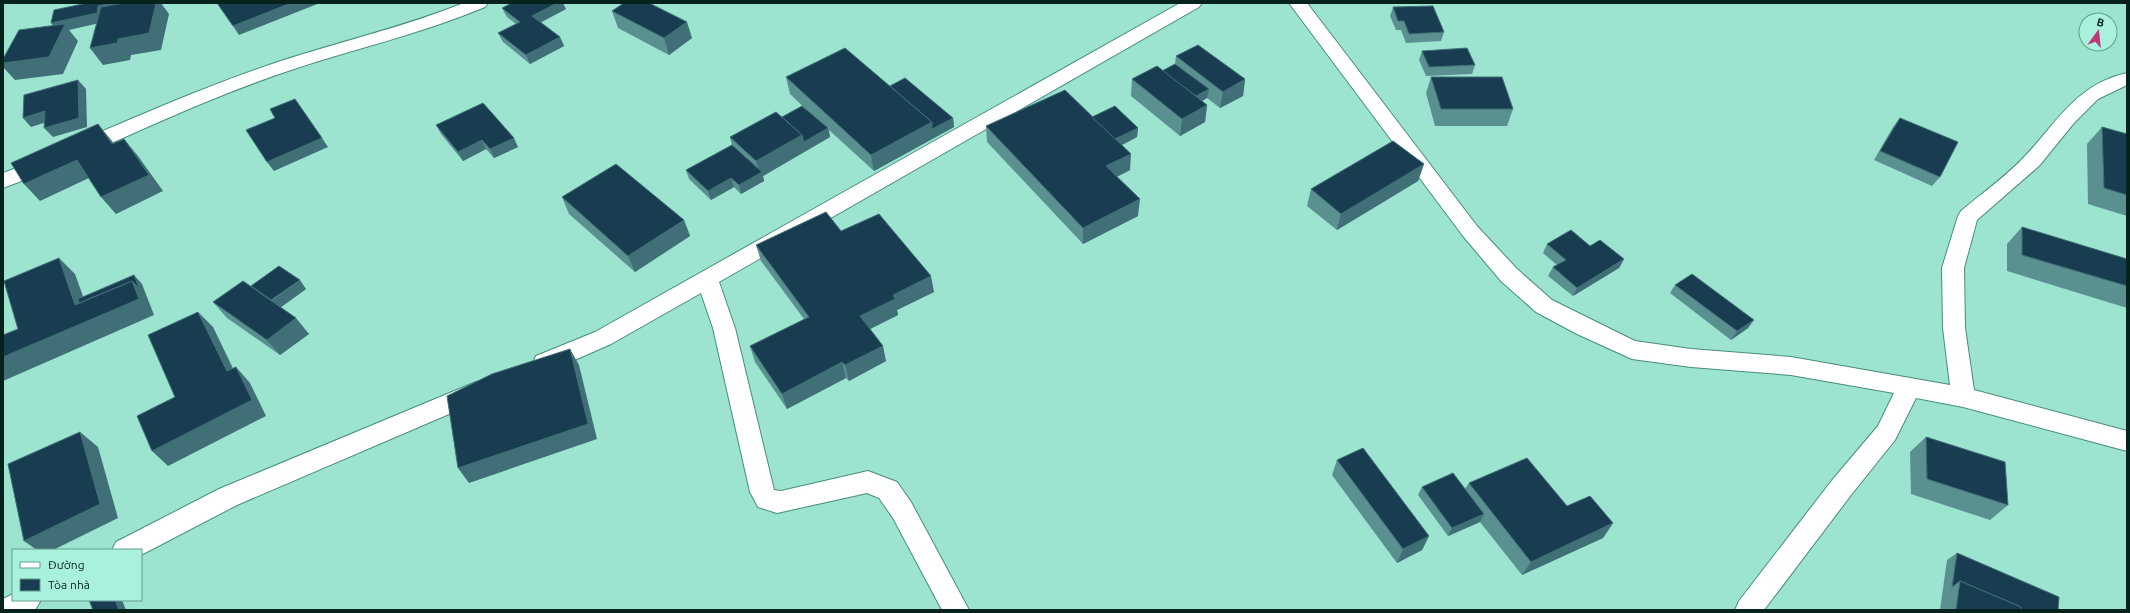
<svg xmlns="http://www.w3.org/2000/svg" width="2130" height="613" font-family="Ubuntu,sans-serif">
<rect width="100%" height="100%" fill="#9ce3d0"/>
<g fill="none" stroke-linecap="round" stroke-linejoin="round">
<g stroke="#478d7c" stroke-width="2">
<g id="minor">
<path d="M 464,3 L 488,3 L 485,7 C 423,33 358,48 294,69 C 224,92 157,123 89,153 L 82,155 L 75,153 L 72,148 L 75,143 C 143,114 211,84 281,61 C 342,41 404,27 464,3 Z"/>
<polygon points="1180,3 1202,3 1199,7 719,282 735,328 774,490 781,491 868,471 897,482 911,502 969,610 942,610 893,518 879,498 867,493 777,513 758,507 750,492 713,328 701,293 611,344 552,370 544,372 536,370 533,363 536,356 595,332"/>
<path d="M 1289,3 L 1307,3 L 1477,226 L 1517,269 L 1552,300 L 1635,341 L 1691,349 L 1791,357 L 1950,385 L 1943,328 L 1942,268 L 1958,216 L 1961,211 C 1982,193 2007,176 2026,155 C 2058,121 2077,84 2127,73 L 2127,85 L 2098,99 L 2074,123 L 2039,166 L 1977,220 L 1964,268 L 1965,328 L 1974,390 L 2127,431 L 2127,451 L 1963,407 L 1916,398 L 1895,440 L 1851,495 L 1764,610 L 1735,610 L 1739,601 L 1833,479 L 1878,426 L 1894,393 L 1791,375 L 1691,367 L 1632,359 L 1577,334 L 1536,312 L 1501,281 L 1463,236 Z"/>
<polygon points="46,157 53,159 56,164 53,169 3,188 3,173"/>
<polygon points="476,382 484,385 488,392 484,399 237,505 141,555 141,550 112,550 116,542 219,489"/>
<polygon points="13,594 13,600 41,600 35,610 3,610 3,599"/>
</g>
</g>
<use href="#minor" fill="#fff" fill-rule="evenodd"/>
</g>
<g fill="#5a9090">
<polygon points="1393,7 1444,32 1441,41 1406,43 1401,30 1396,30 1390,16"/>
<polygon points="502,8 566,9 541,22 560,37 564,46 530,64 503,42 498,33 516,24 507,17"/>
<polygon points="612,11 692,38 669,55 618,28"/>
<polygon points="1422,51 1475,65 1472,74 1426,76 1419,60"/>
<polygon points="1176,56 1245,79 1243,96 1220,108 1207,98 1202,101 1207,105 1205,122 1180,136 1131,96 1132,79 1162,71 1175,64"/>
<polygon points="786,77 890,86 953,118 954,127 874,171 829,130 830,137 763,176 764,181 741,194 734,187 711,200 689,179 686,170 732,145 730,137 782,117 813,116 790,94"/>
<polygon points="1431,77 1513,109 1507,126 1435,126 1426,93"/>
<polygon points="1092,117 1138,128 1137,137 1122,145 1130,170 1116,177 1138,216 1083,244 987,142 986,126"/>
<polygon points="1900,118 1940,177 1932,186 1874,160 1893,127"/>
<polygon points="436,125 518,147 494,158 486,149 463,161 441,134"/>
<polygon points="2102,127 2127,134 2127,216 2088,204 2087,144"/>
<polygon points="1424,164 1418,181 1337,230 1307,206 1311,189"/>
<polygon points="562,197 684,220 690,236 635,272 569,214"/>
<polygon points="2022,227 2127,259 2127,308 2007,271 2007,244"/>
<polygon points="841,231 934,292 897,310 898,315 870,329 886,361 849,381 846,378 787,409 755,362 750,346 804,319 761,261 756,245"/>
<polygon points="1547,244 1624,259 1619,268 1573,296 1548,276 1553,267 1557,265 1543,253"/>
<polygon points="1675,285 1748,328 1731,340 1670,293"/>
<polygon points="251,286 306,289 281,307 309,334 280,355 227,318 213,302"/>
<polygon points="1926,437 2008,505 1990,520 1911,494 1910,452"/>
<polygon points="1337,460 1429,536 1422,550 1397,563 1332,475"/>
<polygon points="1469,483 1567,506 1613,523 1603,538 1522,575 1480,522 1448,536 1418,495 1422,487 1465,489"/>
<polygon points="1957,553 2058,610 1940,610 1947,560"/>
</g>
<g fill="#406f77">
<polygon points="112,3 134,3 104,22 69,30 78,41 63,74 15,80 3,67 3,63 59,32 51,23 98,6"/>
<polygon points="156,3 161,3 169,14 161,50 131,55 130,60 103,65 90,48 118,39"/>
<polygon points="291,3 320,3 239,35 233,26"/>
<polygon points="557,3 563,3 566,9 536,25 532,16"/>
<polygon points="687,22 692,38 669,55 664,38"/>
<polygon points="560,37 564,46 530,64 526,55"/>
<polygon points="1245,79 1243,96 1220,108 1223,92"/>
<polygon points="78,80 86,89 87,127 53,137 44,128"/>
<polygon points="1209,89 1207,98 1188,109 1189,100"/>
<polygon points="1207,105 1205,122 1180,136 1182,119"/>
<polygon points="45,111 53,120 31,127 23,118"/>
<polygon points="953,118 954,127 874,171 871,155 932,122"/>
<polygon points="98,124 112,141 126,161 112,144"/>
<polygon points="828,128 830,137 763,176 764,181 741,194 739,185 760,173 756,161 802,135"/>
<polygon points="1138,128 1137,137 1110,151 1110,142"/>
<polygon points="322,138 328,147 274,171 267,162"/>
<polygon points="514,138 518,147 494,158 490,149"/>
<polygon points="124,139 138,156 163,191 116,214 101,197"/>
<polygon points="482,140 486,149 463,161 458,152"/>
<polygon points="1131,154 1130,170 1105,183 1106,166"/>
<polygon points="77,160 91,177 40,201 24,184"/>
<polygon points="1424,164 1418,181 1337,230 1341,214"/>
<polygon points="731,178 734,187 711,200 708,191"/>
<polygon points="1140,199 1138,216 1083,244 1083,228"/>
<polygon points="684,220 690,236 635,272 628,256"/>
<polygon points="59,258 75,274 88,310 132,281 134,275 142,284 154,315 3,381 3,357 75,305"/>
<polygon points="1624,259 1619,268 1573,296 1577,288"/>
<polygon points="931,276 934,292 897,310 898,315 864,332 860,316 893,295"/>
<polygon points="300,280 306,289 277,310 270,302"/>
<polygon points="198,312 213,327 242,387 227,371"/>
<polygon points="296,318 309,334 280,355 267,340"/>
<polygon points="1754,320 1748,328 1731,340 1737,331"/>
<polygon points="883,346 886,361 849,381 845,365"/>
<polygon points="570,349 579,365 597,439 469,483 458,468"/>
<polygon points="842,362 846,378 787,409 782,394"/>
<polygon points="236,367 250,383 266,416 168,466 152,451"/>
<polygon points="80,432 98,447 118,518 53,550 37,550 24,541"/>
<polygon points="1484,514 1480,522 1448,536 1452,528"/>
<polygon points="1613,523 1603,538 1522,575 1531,562"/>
<polygon points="1429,536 1422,550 1397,563 1403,549"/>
<polygon points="115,600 122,600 126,610 119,610"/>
</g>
<g fill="#183d51" stroke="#406f77">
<polygon points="87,3 112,3 98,6 97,13 51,23 54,10"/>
<polygon points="124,3 156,3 149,33 118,39 117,43 90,48 101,7"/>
<polygon points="217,3 291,3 233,26"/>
<polygon points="512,3 557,3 532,16 560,37 526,55 498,33 520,22 502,8"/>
<polygon points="624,3 649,3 687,22 664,38 612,11"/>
<polygon points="1433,6 1444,32 1409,34 1404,21 1398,21 1393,7"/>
<polygon points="65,24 49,57 3,63 3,59 19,30"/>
<polygon points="1198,45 1245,79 1223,92 1176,56"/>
<polygon points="845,48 932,122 871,155 786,77"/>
<polygon points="1467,48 1475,65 1429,67 1422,51"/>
<polygon points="1175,64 1209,89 1196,96 1162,71"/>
<polygon points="1157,66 1207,105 1182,119 1132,79"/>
<polygon points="1431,77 1502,77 1513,109 1441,109"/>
<polygon points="905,78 953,118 932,129 932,122 890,86"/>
<polygon points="78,80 79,118 44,128 45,111 23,118 24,95"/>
<polygon points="1065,90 1131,154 1106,166 1140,199 1083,228 986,126"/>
<polygon points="295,99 322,138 267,162 246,130 275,118 270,109"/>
<polygon points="483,103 514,138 490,149 482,140 458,152 436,125"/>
<polygon points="802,106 828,128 804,142 802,135 782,117"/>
<polygon points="1115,106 1138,128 1115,139 1092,117"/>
<polygon points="776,112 802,135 756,161 730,137"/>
<polygon points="1900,118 1958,142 1940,177 1880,151"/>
<polygon points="98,124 112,144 124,139 149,175 101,197 77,160 24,184 11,163"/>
<polygon points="2102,127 2127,134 2127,195 2104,188"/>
<polygon points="1393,141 1424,164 1341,214 1311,189"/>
<polygon points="732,145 762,172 739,185 731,178 708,191 686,170"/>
<polygon points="616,164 684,220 628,256 562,197"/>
<polygon points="826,212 841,231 879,214 931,276 893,295 895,299 860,316 883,346 845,365 842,362 782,394 750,346 809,317 756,245"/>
<polygon points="2022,227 2127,259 2127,286 2022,255"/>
<polygon points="1571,230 1590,246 1600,240 1624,259 1577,288 1553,267 1566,260 1547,244"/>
<polygon points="59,258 75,305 132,281 139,299 3,357 3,335 18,329 4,281"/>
<polygon points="279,266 300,280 271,300 251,286"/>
<polygon points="1692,274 1754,320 1737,331 1675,285"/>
<polygon points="134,275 139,288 132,281 79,303 78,299"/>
<polygon points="243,281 296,318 267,340 213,302"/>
<polygon points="198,312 227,371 236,367 252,400 152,451 137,416 175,397 148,335"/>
<polygon points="570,349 588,424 458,468 447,396 492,374"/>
<polygon points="80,432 100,504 24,541 8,464"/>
<polygon points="1926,437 2005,462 2008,505 1927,479"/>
<polygon points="1363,448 1429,536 1403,549 1337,460"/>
<polygon points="1527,458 1567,506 1590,496 1613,523 1531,562 1469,483"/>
<polygon points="1453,473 1484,514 1452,528 1422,487"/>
<polygon points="1957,553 2059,597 2058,610 2021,610 2021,607 1960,581 1952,587"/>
<polygon points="1960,581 2021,607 2021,610 1956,610"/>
<polygon points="89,600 115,600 119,610 93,610"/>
</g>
<rect width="2130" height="613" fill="none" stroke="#05231c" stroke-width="8"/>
<rect x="12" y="549" width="130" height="52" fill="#a9f0dd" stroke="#679e90"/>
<rect x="20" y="562" width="20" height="6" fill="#ffffff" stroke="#679e90"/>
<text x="48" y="569" font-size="12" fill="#05231c">Đường</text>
<rect x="20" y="579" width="20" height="12" fill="#183d51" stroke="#679e90"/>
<text x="48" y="589" font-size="12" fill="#05231c">Tòa nhà</text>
<g transform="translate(2098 32) rotate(15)"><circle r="19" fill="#a9f0dd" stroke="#679e90"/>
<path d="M0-3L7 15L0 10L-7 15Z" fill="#be3777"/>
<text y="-6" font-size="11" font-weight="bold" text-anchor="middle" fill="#05231c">B</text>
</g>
</svg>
